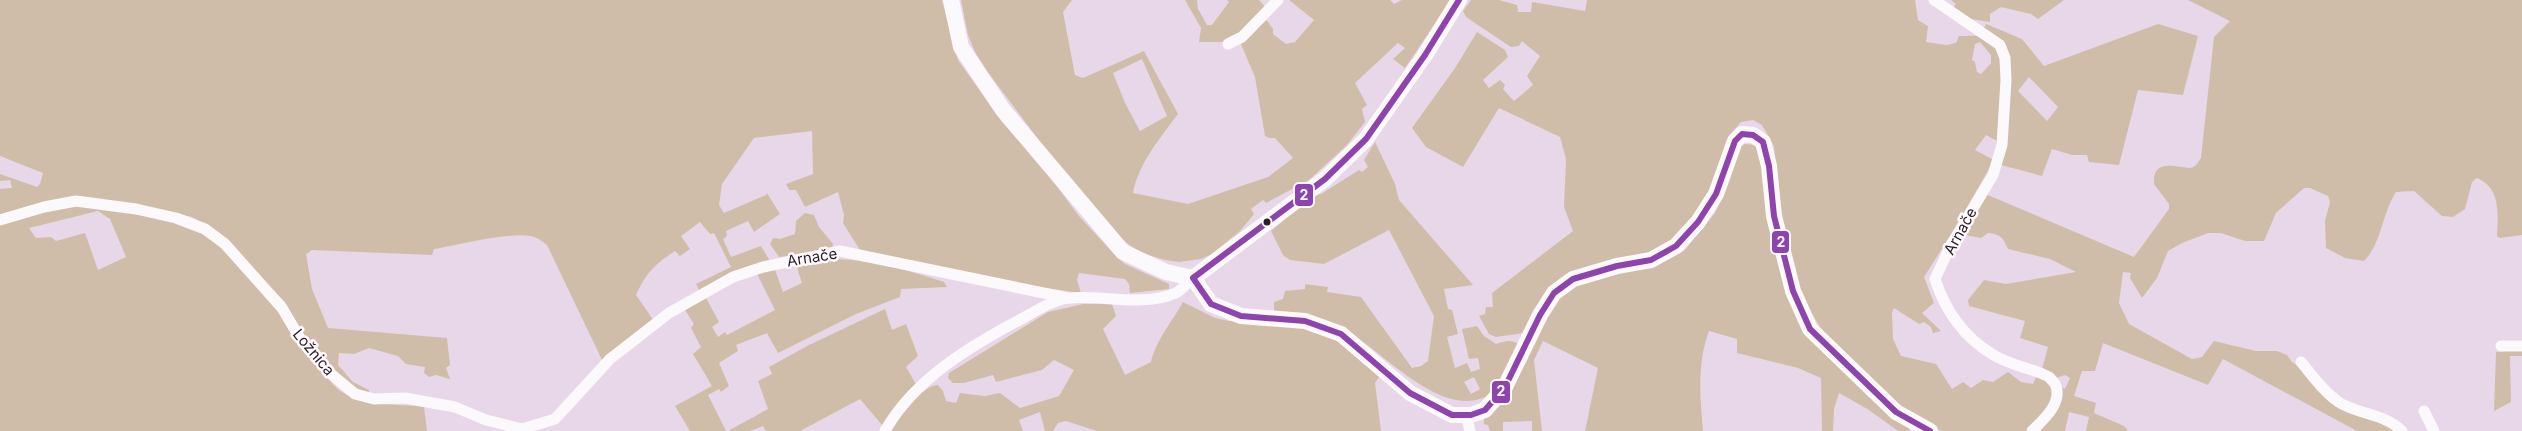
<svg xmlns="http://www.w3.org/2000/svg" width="2522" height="431" font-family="Inter,sans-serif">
<rect width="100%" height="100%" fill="#e8d7e8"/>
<g fill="#d0bda9" fill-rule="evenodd">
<path d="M 0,0 L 942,0 L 958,60 L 1003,123 L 1045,170 L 1078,215 L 1114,254 L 1125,264 L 1169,284 L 1169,289 L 1130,293 L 1129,284 L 1125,279 L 1079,273 L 1077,280 L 1081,293 L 1038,287 L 860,250 L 843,223 L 844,215 L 838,192 L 805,207 L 796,190 L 789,190 L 786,184 L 813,174 L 812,131 L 754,138 L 722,184 L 719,205 L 724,213 L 766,195 L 767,193 L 780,214 L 754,232 L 748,221 L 726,231 L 727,236 L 723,239 L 731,257 L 761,246 L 770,261 L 725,277 L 699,290 L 696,284 L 731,267 L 714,233 L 710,234 L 700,222 L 681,236 L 690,249 L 680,256 L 675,251 C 655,264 646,273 636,295 L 654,321 L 603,362 L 547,245 C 542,241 537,237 530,236 C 508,232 458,245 434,249 L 432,255 L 312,250 L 306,254 L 312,289 L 328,328 L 447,338 L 450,365 L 446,368 L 450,379 L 436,375 L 429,377 L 424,373 L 425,367 L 406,364 L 398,356 L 369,348 L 354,354 L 339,353 L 338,365 L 353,382 L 369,390 L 369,393 L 350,386 L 309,345 L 285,302 L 216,232 L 192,217 L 114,202 L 0,216 L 0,189 L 12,188 L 10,180 L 0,181 L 0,174 L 37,187 L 40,184 L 43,173 L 0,156 Z"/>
<path d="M 961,0 L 1072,0 L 1063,12 L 1075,75 L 1083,78 L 1144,51 L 1178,114 C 1161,137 1138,164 1133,193 L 1188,204 L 1268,177 L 1293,158 L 1275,138 L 1269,138 L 1265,136 L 1255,77 L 1240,42 L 1265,18 L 1273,29 L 1273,34 L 1286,44 L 1295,42 L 1314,20 L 1289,0 L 1390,0 L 1394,4 L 1402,0 L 1451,0 L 1405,68 L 1393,59 L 1405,48 L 1398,43 L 1355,83 L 1367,105 L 1362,109 L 1365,122 L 1347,145 L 1309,180 L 1266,203 L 1263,200 L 1251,209 L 1254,214 L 1240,231 L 1212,254 L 1201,259 L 1179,262 L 1165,260 L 1142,253 L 1122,240 L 1041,143 L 987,71 L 975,52 L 968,35 ZM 1142,59 L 1167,116 L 1140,131 L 1125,103 L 1113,73 Z"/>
<polygon points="1185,0 1197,0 1198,9 1207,25 1212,25 1229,2 1227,0 1259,0 1265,7 1242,31 1224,42 1199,42 1201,28"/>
<path d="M 1471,0 L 1499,0 L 1517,5 L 1518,12 L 1531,12 L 1532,2 L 1585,11 L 1587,0 L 1915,0 L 1918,20 L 1928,26 L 1926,42 L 1946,45 L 1956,43 L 1959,36 C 1966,36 1976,35 1982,37 C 2014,50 2000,115 1999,142 L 1986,135 L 1975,150 L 1994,160 L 1957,225 L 1924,277 L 1934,303 L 1922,313 L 1941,331 L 1933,333 L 1931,327 L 1924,322 L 1919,324 L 1894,308 L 1892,312 L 1893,339 L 1901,356 L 1936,364 L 1952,389 L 1963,382 L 1971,388 L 1983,380 L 1993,382 L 2008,372 L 2021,382 L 2033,384 L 2036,377 C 2072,383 2040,418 2029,431 L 1942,431 L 1935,428 L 1897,405 L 1822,330 L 1798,292 L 1784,241 L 1774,146 L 1762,125 L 1753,120 L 1741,122 L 1734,130 L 1717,180 L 1681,236 L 1645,257 L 1590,267 L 1524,333 L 1496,337 L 1489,334 L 1479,316 L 1485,314 L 1486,307 L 1493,307 L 1492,293 L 1573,231 L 1564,207 L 1566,159 L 1560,137 L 1499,108 L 1463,167 L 1426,147 L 1412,128 L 1455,68 L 1477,32 L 1505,50 L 1508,57 L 1483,80 L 1489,88 L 1500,80 L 1505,85 L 1503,89 L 1514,101 L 1533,85 L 1527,76 L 1540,56 L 1522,41 L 1519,46 L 1511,47 L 1466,17 L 1463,11 ZM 1980,42 L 1991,55 L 1991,63 L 1981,74 L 1977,72 L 1975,62 L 1972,60 L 1975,44 Z"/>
<polygon points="1951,0 2064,0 2038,19 2031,14 2001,7 1990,14 1990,22 1971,19 1953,8 1956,4"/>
<path d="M 2188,0 L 2522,0 L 2522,235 L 2500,238 L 2497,236 C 2498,214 2501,188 2477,178 L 2472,182 L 2465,209 L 2453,217 L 2442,216 L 2414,191 L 2396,192 C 2382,213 2382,243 2364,261 L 2345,258 L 2326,248 L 2325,221 L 2330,202 L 2328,196 L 2310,188 L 2304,188 L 2276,213 L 2264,241 L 2245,241 L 2221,233 L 2208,233 L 2182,243 L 2168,251 L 2157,278 L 2142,298 L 2130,278 L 2131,273 L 2123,272 L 2119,303 L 2129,324 L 2192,359 L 2202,357 L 2214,341 L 2256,351 L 2277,351 L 2287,355 L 2292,362 L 2368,416 L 2396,431 L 2357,431 L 2223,359 L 2208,385 L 2103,343 L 2095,371 L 2082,371 L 2074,396 L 2096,403 L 2094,413 L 2124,426 L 2128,431 L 2086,431 L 2089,417 L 2069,412 L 2065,431 L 2038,431 L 2060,386 L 2065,389 L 2070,378 L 2065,375 L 2056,378 L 2042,369 L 2048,347 L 2020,338 L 2025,321 L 1969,306 L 1968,300 L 1984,280 L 2006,284 L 2076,272 L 2050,259 L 2008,249 C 2003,238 2001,234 1988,233 L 1981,238 L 1960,234 L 1983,193 L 2134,257 L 2169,209 L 2169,204 L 2154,184 C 2152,157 2178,168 2190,168 C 2196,167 2198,162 2201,158 L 2214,37 L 2230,21 Z"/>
<path d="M 1986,24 L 2022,39 L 2044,66 L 2158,24 L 2198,36 L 2183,95 L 2138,90 L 2119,165 L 2089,162 L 2087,155 L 2072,155 L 2052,149 L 2042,176 L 2001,165 L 2008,61 L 1984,28 ZM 2029,77 L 2058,107 L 2047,121 L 2018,91 Z"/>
<path d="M 1375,142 L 1395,184 L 1399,200 L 1473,285 L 1444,289 L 1448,309 L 1452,310 L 1458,334 L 1447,337 L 1455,368 L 1467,363 L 1471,372 L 1480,369 L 1478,358 L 1469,359 L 1462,329 L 1477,326 L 1484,336 L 1496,344 C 1505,341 1511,339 1519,344 C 1513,358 1507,378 1498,389 C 1448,431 1384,350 1341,327 C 1320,316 1298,313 1274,312 L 1274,302 L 1283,299 L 1285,291 L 1305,289 L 1305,284 L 1328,287 L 1327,292 L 1361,297 L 1412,368 L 1421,366 L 1428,361 L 1434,316 L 1389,230 L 1324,264 L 1290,260 L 1283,255 L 1271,231 L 1314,195 L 1321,194 L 1359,170 L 1362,172 L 1368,167 L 1364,160 ZM 1474,377 L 1480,389 L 1471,394 L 1464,382 Z"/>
<path d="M 1745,144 L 1755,145 L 1758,150 L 1788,294 L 1910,427 L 1909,431 L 1898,431 L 1869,410 L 1839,393 L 1834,409 L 1833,431 L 1822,431 L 1821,378 L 1798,368 L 1737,353 L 1737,339 L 1709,331 C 1697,363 1700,397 1703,431 L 1585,431 L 1598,368 L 1543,341 L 1534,360 L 1542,431 L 1532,431 L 1532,421 L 1503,422 L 1503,431 L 1490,431 L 1488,425 L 1484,424 L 1484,419 L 1503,403 L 1557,299 L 1573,287 L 1667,260 L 1684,251 L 1715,213 L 1727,187 L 1738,148 Z"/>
<path d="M 70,206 C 110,206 182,217 215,242 C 239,260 273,302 291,326 C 302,341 327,380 339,390 C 363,408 396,403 424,407 L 427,431 L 0,431 L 0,224 ZM 98,211 L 110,219 L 126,257 L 98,270 L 85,233 L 56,241 L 51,237 L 36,238 L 29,228 Z"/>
<polygon points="805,213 814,215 819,227 833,244 832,250 779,257 770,244 773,238 780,239 795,234 796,221"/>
<path d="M 838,259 C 875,261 909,270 944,282 L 947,287 L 901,289 L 900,297 L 856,314 L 778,353 L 767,333 L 736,345 L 738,351 L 719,363 L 729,386 L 721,392 L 719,389 L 708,395 L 726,431 L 690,431 L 675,406 L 712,386 L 693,354 L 701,347 L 691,328 L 694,324 L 685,310 L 705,296 L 719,322 L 712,327 L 718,337 L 725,332 L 727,335 L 775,310 L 756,272 L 774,267 L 783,292 L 802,283 L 795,262 Z"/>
<path d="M 1183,302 L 1215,318 L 1229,321 L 1283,323 L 1329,335 L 1381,374 L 1375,383 L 1381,431 L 1097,431 L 1066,421 L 1058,423 L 1053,431 L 1045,431 L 1040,412 L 1019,420 L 1023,431 L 889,431 C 895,418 924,384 938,385 L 943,391 L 946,401 L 956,403 L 960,393 L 985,396 L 1000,393 L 1020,408 L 1059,396 L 1074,370 L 1054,360 L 1042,370 L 996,382 L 993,375 L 964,383 L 953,383 L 948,378 L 949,373 L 1048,312 L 1083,304 L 1112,304 L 1116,316 L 1103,329 L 1125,375 L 1151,362 C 1155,342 1173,320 1183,302 Z"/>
<polygon points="885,309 892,330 906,324 918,356 906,367 917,386 882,425 860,399 800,431 766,431 763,426 750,431 728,431 768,409 758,381 772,374 769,367 809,345"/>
<polygon points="2522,349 2522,356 2510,356 2511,402 2494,411 2496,352"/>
</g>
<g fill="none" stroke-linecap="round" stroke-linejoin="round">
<g stroke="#fcf9fc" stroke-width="11">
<path d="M 1934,0 L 2000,45 L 2005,58 L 2006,80 L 2002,145 L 1993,175 L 1951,245 L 1935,279 C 1945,310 1964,337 1992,354 C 2010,366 2033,368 2049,377 C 2051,379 2055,383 2056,386 C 2062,404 2043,420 2032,431"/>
<polyline points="1228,44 1242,37 1278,0"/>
<polyline points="0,220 44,207 76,201 136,209 176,218 205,229 225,244 282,308 301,340 331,374 355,394 374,399 405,398 455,407 486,420 522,429 555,419 610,359 669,313 733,277 763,267 840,251 1068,298"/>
<polyline points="2501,346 2522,346"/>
<path d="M 2301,362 C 2313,376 2325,394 2342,404 C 2362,415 2385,414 2402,431"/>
<polyline points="2424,411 2434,431"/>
<polyline points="1466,415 1470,431"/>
<path d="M 885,431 C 914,379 973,344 1025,317 C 1037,310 1055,299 1070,298 C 1103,295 1144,307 1176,293 C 1182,290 1188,282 1193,278"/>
</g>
<g stroke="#fcf9fc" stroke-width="16">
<polyline points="951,0 961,47 1003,110 1123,252 1166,272 1193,278 1211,304 1241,316 1305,321 1341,334 1410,393 1452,415 1471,415 1485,410 1505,387 1540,315 1554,293 1573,279 1617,266 1651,260 1676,246 1698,222 1716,194 1735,141 1742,134 1753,135 1763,142 1769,166 1774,216 1793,291 1810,329 1896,412 1930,431"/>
<polyline points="1193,278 1325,179 1366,139 1425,55 1459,0"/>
</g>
<g stroke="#fffbfe" stroke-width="10">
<polyline id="bus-1" points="1459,0 1425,55 1366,139 1325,179 1193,278 1211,304 1241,316 1305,321 1341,334 1410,393 1452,415 1471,415 1485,410 1505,387 1540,315 1554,293 1573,279 1617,266 1651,260 1676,246 1698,222 1716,194 1735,141 1742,134 1753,135 1763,142 1769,166 1774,216 1793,291 1810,329 1896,412 1930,431"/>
</g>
<use href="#bus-1" stroke="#8e44ad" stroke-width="6"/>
</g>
<circle fill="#281c27" stroke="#fffbfe" stroke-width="2" cx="1267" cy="222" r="4.5"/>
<g text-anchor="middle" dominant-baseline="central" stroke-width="5" stroke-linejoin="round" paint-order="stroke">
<g font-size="15" fill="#281c27" stroke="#fffbfe">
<text transform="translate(1960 231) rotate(-61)">Arnače</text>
<text transform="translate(812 257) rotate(-9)">Arnače</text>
<text transform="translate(314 352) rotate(50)">Ložnica</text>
</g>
</g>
<g stroke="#fffbfe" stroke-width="2">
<rect x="1294" y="183" width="20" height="24" rx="5" fill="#8e44ad"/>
<rect x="1771" y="230" width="19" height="24" rx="5" fill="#8e44ad"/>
<rect x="1491" y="380" width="20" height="24" rx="5" fill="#8e44ad"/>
</g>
<g font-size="14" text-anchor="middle" font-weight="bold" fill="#fff">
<text x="1304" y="200">2</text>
<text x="1781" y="247">2</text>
<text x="1501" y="396">2</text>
</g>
</svg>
